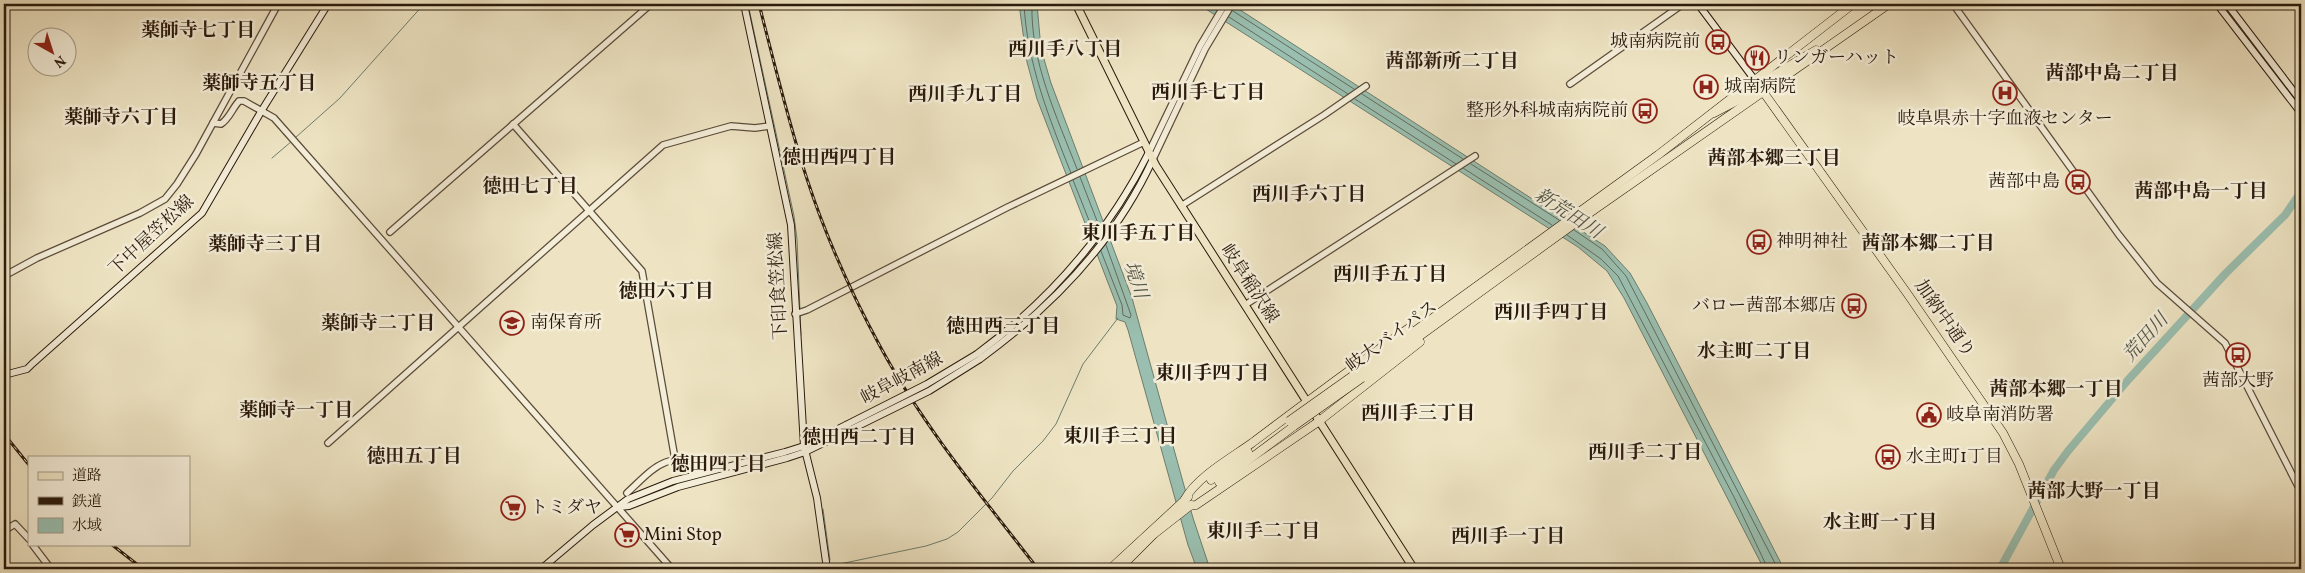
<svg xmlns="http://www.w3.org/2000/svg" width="2305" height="573" font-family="Vollkorn,'Noto Serif JP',serif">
<rect width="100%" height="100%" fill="#eee4c3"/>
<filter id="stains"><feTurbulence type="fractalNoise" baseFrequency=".004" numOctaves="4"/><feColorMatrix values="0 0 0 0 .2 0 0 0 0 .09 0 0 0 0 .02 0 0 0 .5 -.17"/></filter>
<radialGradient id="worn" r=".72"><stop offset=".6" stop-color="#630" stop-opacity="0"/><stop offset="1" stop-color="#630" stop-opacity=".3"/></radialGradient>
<g fill="#9abfb0" stroke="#6d7d6e">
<polygon points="1019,4 1037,4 1041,49 1051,83 1132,298 1193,518 1210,569 1197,569 1188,545 1128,330 1125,322 1116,319 1117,306 1037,99 1027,62"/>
<polygon points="1198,4 1231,4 1605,246 1630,273 1647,303 1784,569 1764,569 1624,298 1607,271 1578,247"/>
</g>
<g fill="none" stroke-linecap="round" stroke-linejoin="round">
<g stroke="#626c5e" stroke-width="1">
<path d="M 1024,4 C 1027,63 1049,118 1071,173"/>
<path d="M 1032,4 C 1030,61 1057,117 1077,169"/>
<polyline points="1233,11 1354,89"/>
<polyline points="1229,17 1348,94"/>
<polyline points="1362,94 1463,159"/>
<polyline points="1355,99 1456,164"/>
<polyline points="1471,164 1559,220"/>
<polyline points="1463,168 1552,225"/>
<polyline points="1080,177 1099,226"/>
<polyline points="1073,180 1094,233"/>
<polyline points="1574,230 1602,249 1626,276 1778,569"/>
<polyline points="1567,235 1601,259 1618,276 1734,497 1768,569"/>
<polyline points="1101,251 1122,305 1123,315 1130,318 1131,315 1106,245"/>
</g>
<g stroke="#6d7d6e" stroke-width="1">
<polyline points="748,4 794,216 797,239 800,310"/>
<polyline points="295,138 340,98 424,4"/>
<polyline points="272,158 292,141"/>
<polyline points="800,314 801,335"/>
<polyline points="823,509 830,560"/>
<polyline points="830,566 926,546 947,539 958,532 992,498 1013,471 1043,441 1056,424 1083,364 1118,318"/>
<polyline points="817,569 823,568"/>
</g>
<polyline stroke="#9abfb0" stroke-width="8" points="2000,569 2054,470 2068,451 2128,380 2226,273 2285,215 2301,192"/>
<g stroke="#5b4c3a" stroke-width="8">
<g id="tertiary">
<polyline points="1953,4 2119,235 2157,283 2225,343 2301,492"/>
<polyline points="1570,84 1683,4"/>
<path d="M 213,123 L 221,124 C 229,119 232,109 239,101 L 244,101 L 274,118 L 672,569"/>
<polyline points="513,124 642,271 675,459"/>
<polyline points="1149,152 1200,46 1225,4"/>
<polyline points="1153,159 1205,49 1232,4"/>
<polyline points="1181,206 1324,115 1366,86"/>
<polyline points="390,232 651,4"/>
<polyline points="4,276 37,258 140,213 165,199 177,184 196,154 278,4"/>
<polyline points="1245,305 1475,156"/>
<polyline points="795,314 807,310 1008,207 1144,142"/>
<polyline points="328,443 663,145 731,126 755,128 770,126"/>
<path d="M 627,493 C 657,465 664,453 707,463"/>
<polyline points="4,531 15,524 29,539"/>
<polyline points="32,544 51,569"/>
</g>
</g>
<g stroke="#2a1a0c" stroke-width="8">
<g id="secondary">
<polyline points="744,4 791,225 804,446 817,498 827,569"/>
<polyline points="1698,4 1754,79"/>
<polyline points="2217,4 2301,113"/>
<polyline points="2227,4 2301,101"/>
<path d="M 977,354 C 1050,300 1108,234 1149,152"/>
<path d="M 980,359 C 1053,306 1115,242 1153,159"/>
<polyline points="4,375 27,369 32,364 202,213 262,110 328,4"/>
<polyline points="619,507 629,506 678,487 787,458 805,452 848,431"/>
<polyline points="541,569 593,525 628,499 673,481 785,452 804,446 846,425"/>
</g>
</g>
<g stroke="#2a1a0c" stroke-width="9">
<polyline id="primary" points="1076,4 1156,166 1414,569"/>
</g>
<g stroke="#2a1a0c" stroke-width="9">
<g id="trunk">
<polyline points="1754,79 1909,296 2003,433 2019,464 2061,569"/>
<polyline points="1754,79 1759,81 1767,79 1816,50"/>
<polyline points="1714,113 1752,93 1764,93"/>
<polyline points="1358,372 1658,155 1853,4"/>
<polyline points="1362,378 1578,221 1889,4"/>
<polyline points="1211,480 1248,452"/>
<polyline points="1219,482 1294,426"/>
<path d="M 1185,499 C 1197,477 1231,458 1252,443 C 1304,404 1355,365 1409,328"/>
<polyline points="1188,506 1196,505 1318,422 1420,342"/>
<polyline points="1110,569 1188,497"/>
<polyline points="1119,569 1154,534 1191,505"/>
</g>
</g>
<use href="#tertiary" stroke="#f4edd8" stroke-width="5.5"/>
<use href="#secondary" stroke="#f4edd8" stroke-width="6"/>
<use href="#primary" stroke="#eee4c3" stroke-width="7"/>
<use href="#trunk" stroke="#eee4c3" stroke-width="8"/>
<g stroke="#2a1a0c" stroke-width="3">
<g id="rail">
<path d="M 759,4 C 774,62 788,121 807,179 C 826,237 851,293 881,348 C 924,427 983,498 1038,569"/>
<polyline points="4,434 29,465"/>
<polyline points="111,544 143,569"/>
</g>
</g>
<use href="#rail" stroke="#f4edd8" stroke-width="1" stroke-dasharray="4" stroke-linecap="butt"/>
<g stroke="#2a1a0c" stroke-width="8" stroke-linecap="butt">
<g id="secondary-bridge">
<polyline points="846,425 927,384 977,354"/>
<polyline points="848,431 929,391 980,359"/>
</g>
</g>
<g stroke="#2a1a0c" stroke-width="9" stroke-linecap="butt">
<g id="trunk-bridge">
<polyline points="1289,421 1358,372"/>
<polyline points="1294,426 1362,378"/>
</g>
</g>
<use href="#secondary-bridge" stroke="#f4edd8" stroke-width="6"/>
<use href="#trunk-bridge" stroke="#eee4c3" stroke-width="8"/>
</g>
<defs>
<g id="bus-ring" transform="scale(1.25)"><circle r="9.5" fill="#f4edd8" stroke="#8f2418" stroke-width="1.5"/><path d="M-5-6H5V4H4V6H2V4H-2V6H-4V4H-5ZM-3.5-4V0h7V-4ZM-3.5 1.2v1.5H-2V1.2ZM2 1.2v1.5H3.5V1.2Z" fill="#8f2418"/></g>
<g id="restaurant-ring" transform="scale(1.25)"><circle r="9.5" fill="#f4edd8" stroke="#8f2418" stroke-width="1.5"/><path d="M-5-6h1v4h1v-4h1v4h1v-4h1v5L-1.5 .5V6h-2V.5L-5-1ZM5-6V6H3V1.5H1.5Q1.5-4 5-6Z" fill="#8f2418"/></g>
<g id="hospital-ring" transform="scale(1.25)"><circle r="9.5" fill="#f4edd8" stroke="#8f2418" stroke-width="1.5"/><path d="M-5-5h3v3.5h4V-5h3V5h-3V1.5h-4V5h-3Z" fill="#8f2418"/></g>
<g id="school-ring" transform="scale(1.25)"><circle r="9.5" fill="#f4edd8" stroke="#8f2418" stroke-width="1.5"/><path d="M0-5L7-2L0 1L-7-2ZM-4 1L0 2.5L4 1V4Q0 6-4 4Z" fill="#8f2418"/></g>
<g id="civic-ring" transform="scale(1.25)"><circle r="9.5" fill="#f4edd8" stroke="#8f2418" stroke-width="1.5"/><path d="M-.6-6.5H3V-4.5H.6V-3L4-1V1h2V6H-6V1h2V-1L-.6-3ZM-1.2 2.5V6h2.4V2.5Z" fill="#8f2418"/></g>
<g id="supermarket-ring" transform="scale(1.25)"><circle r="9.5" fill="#f4edd8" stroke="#8f2418" stroke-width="1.5"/><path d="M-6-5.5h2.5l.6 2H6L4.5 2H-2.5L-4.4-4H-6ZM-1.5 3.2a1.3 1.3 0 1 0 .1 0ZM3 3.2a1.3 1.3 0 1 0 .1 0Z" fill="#8f2418"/></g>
</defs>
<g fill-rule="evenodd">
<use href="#bus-ring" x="1718" y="42"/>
<use href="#restaurant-ring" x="1757" y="58"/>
<use href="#hospital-ring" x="1706" y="87"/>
<use href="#hospital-ring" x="2005" y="93"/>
<use href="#bus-ring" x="1645" y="111"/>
<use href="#bus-ring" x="2078" y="182"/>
<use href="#bus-ring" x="1759" y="242"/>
<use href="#bus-ring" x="1854" y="306"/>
<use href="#school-ring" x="512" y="323"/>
<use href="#bus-ring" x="2238" y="355"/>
<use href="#civic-ring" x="1929" y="415"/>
<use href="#bus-ring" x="1888" y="457"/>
<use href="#supermarket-ring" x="513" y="508"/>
<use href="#supermarket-ring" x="627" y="535"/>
</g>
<g text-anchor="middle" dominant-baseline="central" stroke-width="5" stroke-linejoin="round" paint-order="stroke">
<g font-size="18" fill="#2a1a0c" stroke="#f4edd8" text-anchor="start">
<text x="1700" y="42" text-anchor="end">城南病院前</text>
<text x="1774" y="58">リンガーハット</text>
<text x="1724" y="87">城南病院</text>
<text x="1628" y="111" text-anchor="end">整形外科城南病院前</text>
<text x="2005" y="119" text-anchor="middle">岐阜県赤十字血液センター</text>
<text x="2060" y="182" text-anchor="end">茜部中島</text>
<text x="1776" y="242">神明神社</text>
<text x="1836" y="306" text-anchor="end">バロー茜部本郷店</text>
<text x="530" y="323">南保育所</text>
<text x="2238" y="381" text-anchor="middle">茜部大野</text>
<text x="1946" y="415">岐阜南消防署</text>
<text x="1906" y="457">水主町1丁目</text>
<text x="530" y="508">トミダヤ</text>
<text x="644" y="535">Mini Stop</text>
</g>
<g font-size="18" fill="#2a1a0c" stroke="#f4edd8">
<text transform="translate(152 236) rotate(-43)">下中屋笠松線</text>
<text transform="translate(1249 284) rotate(57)">岐阜稲沢線</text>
<text transform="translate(779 286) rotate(-93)">下印食笠松線</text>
<text transform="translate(1944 319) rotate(55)">加納中通り</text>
<text transform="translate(1392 337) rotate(-36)">岐大バイパス</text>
<text transform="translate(902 379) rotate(-28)">岐阜岐南線</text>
</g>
<g font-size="19" font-weight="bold" fill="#2a1a0c" stroke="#f4edd8">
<text x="198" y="31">薬師寺七丁目</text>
<text x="1065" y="50">西川手八丁目</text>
<text x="1452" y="62">茜部新所二丁目</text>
<text x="2112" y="74">茜部中島二丁目</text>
<text x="259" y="84">薬師寺五丁目</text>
<text x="1208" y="93">西川手七丁目</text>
<text x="965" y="95">西川手九丁目</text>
<text x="121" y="118">薬師寺六丁目</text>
<text x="839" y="158">徳田西四丁目</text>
<text x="1774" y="159">茜部本郷三丁目</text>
<text x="530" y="187">徳田七丁目</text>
<text x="2201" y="192">茜部中島一丁目</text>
<text x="1309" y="195">西川手六丁目</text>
<text x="1138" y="234">東川手五丁目</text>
<text x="1928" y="244">茜部本郷二丁目</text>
<text x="265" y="245">薬師寺三丁目</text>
<text x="1390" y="275">西川手五丁目</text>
<text x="666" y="292">徳田六丁目</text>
<text x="1551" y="313">西川手四丁目</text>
<text x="378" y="324">薬師寺二丁目</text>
<text x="1003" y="327">徳田西三丁目</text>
<text x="1754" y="352">水主町二丁目</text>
<text x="1212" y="374">東川手四丁目</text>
<text x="2056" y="390">茜部本郷一丁目</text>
<text x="296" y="411">薬師寺一丁目</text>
<text x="1418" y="414">西川手三丁目</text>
<text x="1120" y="437">東川手三丁目</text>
<text x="859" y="438">徳田西二丁目</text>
<text x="1645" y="453">西川手二丁目</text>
<text x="414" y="457">徳田五丁目</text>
<text x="718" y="465">徳田四丁目</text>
<text x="2094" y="492">茜部大野一丁目</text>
<text x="1880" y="523">水主町一丁目</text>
<text x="1263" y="532">東川手二丁目</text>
<text x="1508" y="537">西川手一丁目</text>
</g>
<g font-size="19" font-style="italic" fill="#515445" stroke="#f4edd8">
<text transform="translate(1568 214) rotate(33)">新荒田川</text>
<text transform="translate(1135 280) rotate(72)">境川</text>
<text transform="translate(2146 338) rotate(-48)">荒田川</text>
</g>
</g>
<rect width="2305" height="573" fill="none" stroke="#eee4c3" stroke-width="20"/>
<rect x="5" y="5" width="2295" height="563" fill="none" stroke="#2a1a0c" stroke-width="2.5"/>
<rect x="10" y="10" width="2285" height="553" fill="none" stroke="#2a1a0c"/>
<rect x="28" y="456" width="162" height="90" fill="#f4edd8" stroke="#a39986"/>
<rect x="38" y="472" width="25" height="8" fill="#eee4c3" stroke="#a39986"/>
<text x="72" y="480" font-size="15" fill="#2a1a0c">道路</text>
<rect x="38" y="497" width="25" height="8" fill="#2a1a0c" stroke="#a39986"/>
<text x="72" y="506" font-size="15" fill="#2a1a0c">鉄道</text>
<rect x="38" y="518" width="25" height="15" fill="#9abfb0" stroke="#a39986"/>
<text x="72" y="530" font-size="15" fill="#2a1a0c">水域</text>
<g transform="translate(52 52) rotate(141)"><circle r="24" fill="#f4edd8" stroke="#a39986"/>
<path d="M0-4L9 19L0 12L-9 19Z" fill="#8f2418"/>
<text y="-8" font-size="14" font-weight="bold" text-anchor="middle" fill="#2a1a0c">N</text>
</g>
<rect width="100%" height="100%" filter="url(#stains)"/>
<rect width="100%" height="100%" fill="url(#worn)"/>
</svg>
